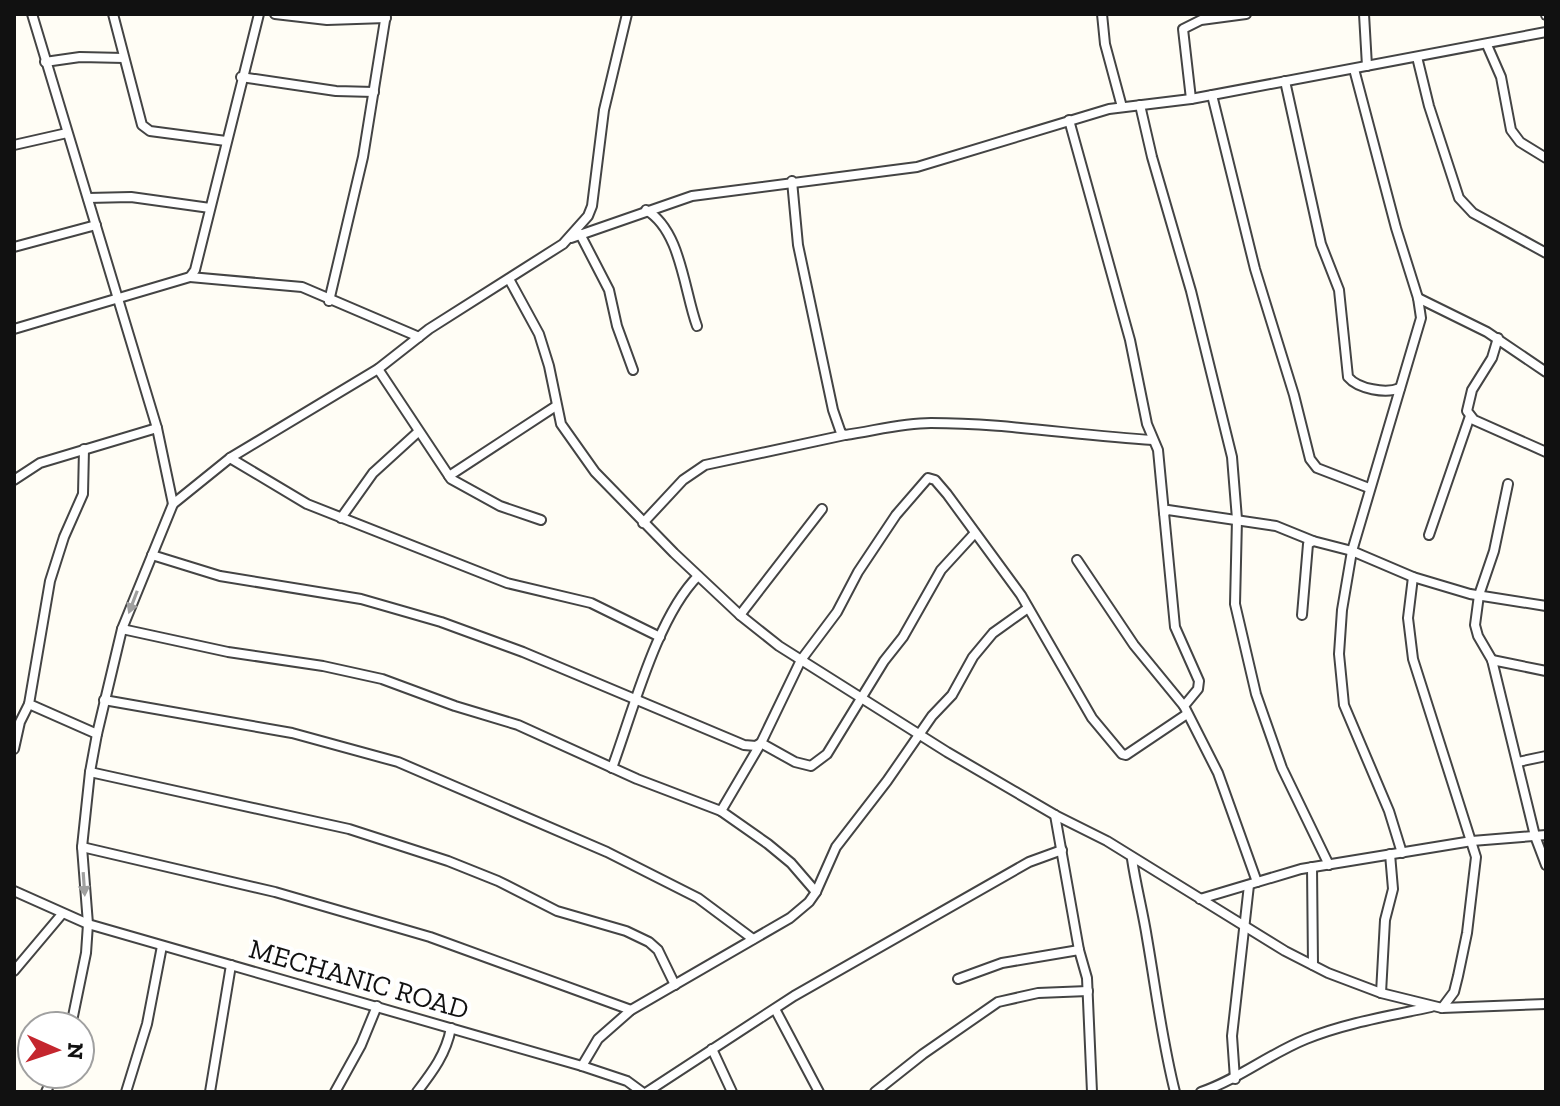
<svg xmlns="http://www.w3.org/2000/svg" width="1560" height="1106" font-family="'Zilla Slab',serif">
<rect width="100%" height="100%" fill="#fffdf5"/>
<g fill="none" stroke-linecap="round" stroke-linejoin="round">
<g stroke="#444" stroke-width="12">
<g id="minor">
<polyline points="32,14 157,428 173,504 230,458 378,369 429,329 563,244 588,216 592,206 604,110 627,14"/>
<polyline points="113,14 142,125 150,131 226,141"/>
<polyline points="275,14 327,20 386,18"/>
<polyline points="1102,14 1105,44 1122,107"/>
<polyline points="1364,14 1367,66"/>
<polyline points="1546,14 1546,15"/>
<polyline points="1487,45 1501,77 1511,130 1520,142 1546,158"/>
<polyline points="1417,57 1429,106 1459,198 1473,213 1546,253"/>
<polyline points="45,62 80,57 124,58"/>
<polyline points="1354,69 1396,228 1418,298 1421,318 1352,551 1342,610 1339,654 1344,705 1389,811 1402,853"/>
<polyline points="241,77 336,91 374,92"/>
<path d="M 1285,81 L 1321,244 L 1339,290 L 1348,377 C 1358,389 1386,394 1400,388"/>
<polyline points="1212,95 1255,269 1294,395 1310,459 1317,468 1369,488"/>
<polyline points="1191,99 1183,29 1201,20 1246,14"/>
<polyline points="1140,105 1152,157 1191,291 1232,457 1237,519 1235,604 1256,694 1282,768 1329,865"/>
<polyline points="1069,120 1130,340 1147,424 1158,450 1164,513"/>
<polyline points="14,145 67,133"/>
<path d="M 792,181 L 798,245 L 833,410 L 841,433 L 845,435 C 874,431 901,423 931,423 C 1006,423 1079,436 1153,440"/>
<polyline points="88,198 131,197 210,208"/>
<path d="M 646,210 C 681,230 684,291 697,326"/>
<polyline points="580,234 609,290 617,326 633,370"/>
<polyline points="571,238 692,196 917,167 1109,109 1191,99 1546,32"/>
<polyline points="14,247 96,225"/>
<polyline points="190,277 302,287 419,337"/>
<polyline points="509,279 539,334 549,366 561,424 595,472 674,553 740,615 779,646 947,752 1055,815 1107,841 1285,951 1328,973 1381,993 1442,1008 1546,1004"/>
<polyline points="1418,298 1487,332 1546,372"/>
<polyline points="329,301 363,157 386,14"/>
<polyline points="14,329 190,277 195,270 259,14"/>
<polyline points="1498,338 1492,358 1472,390 1467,411 1474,420 1546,452"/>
<polyline points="378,369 451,479 500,506 541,520"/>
<polyline points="84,449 83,494 64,537 50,581 29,704 97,734"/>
<polyline points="230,458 307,504 507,583 591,603 660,637"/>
<polyline points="449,476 556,406"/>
<polyline points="14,480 40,463 157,428"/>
<polyline points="1508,484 1494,551 1479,595 1475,625 1478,636 1492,660 1535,836 1546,865"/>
<polyline points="341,518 373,473 418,432"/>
<polyline points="643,523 683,480 705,465 845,435"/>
<polyline points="1429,535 1470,416"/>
<polyline points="152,555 220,576 361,599 441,622 523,652 744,745 756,746 761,743 795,762 811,766 827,754 884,661 903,637 941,570 974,534"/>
<polyline points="1077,560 1134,645 1184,706"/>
<polyline points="1413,577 1408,618 1413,659 1476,857 1467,933 1458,976 1454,992 1442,1008"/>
<polyline points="740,615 822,509"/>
<polyline points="1302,615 1308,544 1313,541 1352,551 1413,577 1470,594 1546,606"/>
<polyline points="122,629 228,652 323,666 382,679 455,706 518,725 637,779 721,811 768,844 791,863 816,892"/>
<polyline points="1492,660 1546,671"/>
<polyline points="104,700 292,733 398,762 607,852 698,898 753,939"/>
<polyline points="14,749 20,722 29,704"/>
<polyline points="1518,762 1546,756"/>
<path d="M 612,768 C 633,711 657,617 698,576"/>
<polyline points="90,772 349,829 448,861 498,881 557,911 626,931 649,942 658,950 675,985"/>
<polyline points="721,811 761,743 801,660 837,612 858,572 896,515 928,478 935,480 947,494 1021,595 1092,718 1122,754 1126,755 1187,714"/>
<polyline points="1055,815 1079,950 1087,978 1092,1092"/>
<polyline points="82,847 275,892 430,937 631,1010"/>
<path d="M 1132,859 C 1136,886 1143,912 1147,938 C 1156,990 1162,1041 1175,1092"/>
<polyline points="1312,867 1313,965"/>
<polyline points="1257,882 1218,773 1184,706 1198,689 1199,681 1175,627 1164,513 1168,510 1276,526 1313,541"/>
<polyline points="14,891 88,924 582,1066 627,1081 642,1092"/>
<polyline points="1200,899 1301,869 1472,841 1546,835"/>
<polyline points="14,971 62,914"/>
<polyline points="958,979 1002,963 1079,950"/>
<polyline points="1381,993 1385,920 1393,889 1390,854"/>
<polyline points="775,1009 819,1092"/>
<polyline points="71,1026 86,953 88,924 82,847 90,772 97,734 122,629 173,504"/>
<polyline points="712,1049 732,1092"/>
<polyline points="582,1066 598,1039 631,1010 790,918 809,902 816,892 836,847 887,781 932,716 952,695 973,657 993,633 1028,608"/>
<polyline points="1235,1079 1232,1036 1249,885"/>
<polyline points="46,1092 54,1074"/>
<polyline points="126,1092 147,1024 162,946"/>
<polyline points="210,1092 231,965"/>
<polyline points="335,1092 361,1045 377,1006"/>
<path d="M 417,1092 C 433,1071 446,1054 451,1028"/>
<polyline points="647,1092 794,996 1029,862 1062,850"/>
<polyline points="875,1092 923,1054 998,1002 1038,993 1088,991"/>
<path d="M 1201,1092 C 1239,1079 1269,1054 1306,1039 C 1345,1023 1389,1016 1431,1007"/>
</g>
</g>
<use href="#minor" stroke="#fff" stroke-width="8"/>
</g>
<defs><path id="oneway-solid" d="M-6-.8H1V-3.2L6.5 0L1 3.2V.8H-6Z" transform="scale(2)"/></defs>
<g fill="#a0a0a0">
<use href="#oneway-solid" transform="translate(133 602) rotate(111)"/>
<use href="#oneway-solid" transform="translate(84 884) rotate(86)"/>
</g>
<g text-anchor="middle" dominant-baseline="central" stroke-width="8" stroke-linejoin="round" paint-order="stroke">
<g font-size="28" fill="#111" stroke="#fff">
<text transform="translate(359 979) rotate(16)">MECHANIC ROAD</text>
</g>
</g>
<rect width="1560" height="1106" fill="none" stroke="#111111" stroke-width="32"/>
<g transform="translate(56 1050) rotate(93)"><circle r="38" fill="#ffffff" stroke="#a0a0a0" stroke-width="2"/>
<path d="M0-6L14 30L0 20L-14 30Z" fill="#c4262e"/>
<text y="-12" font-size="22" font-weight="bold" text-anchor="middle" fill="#111111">N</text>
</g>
</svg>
